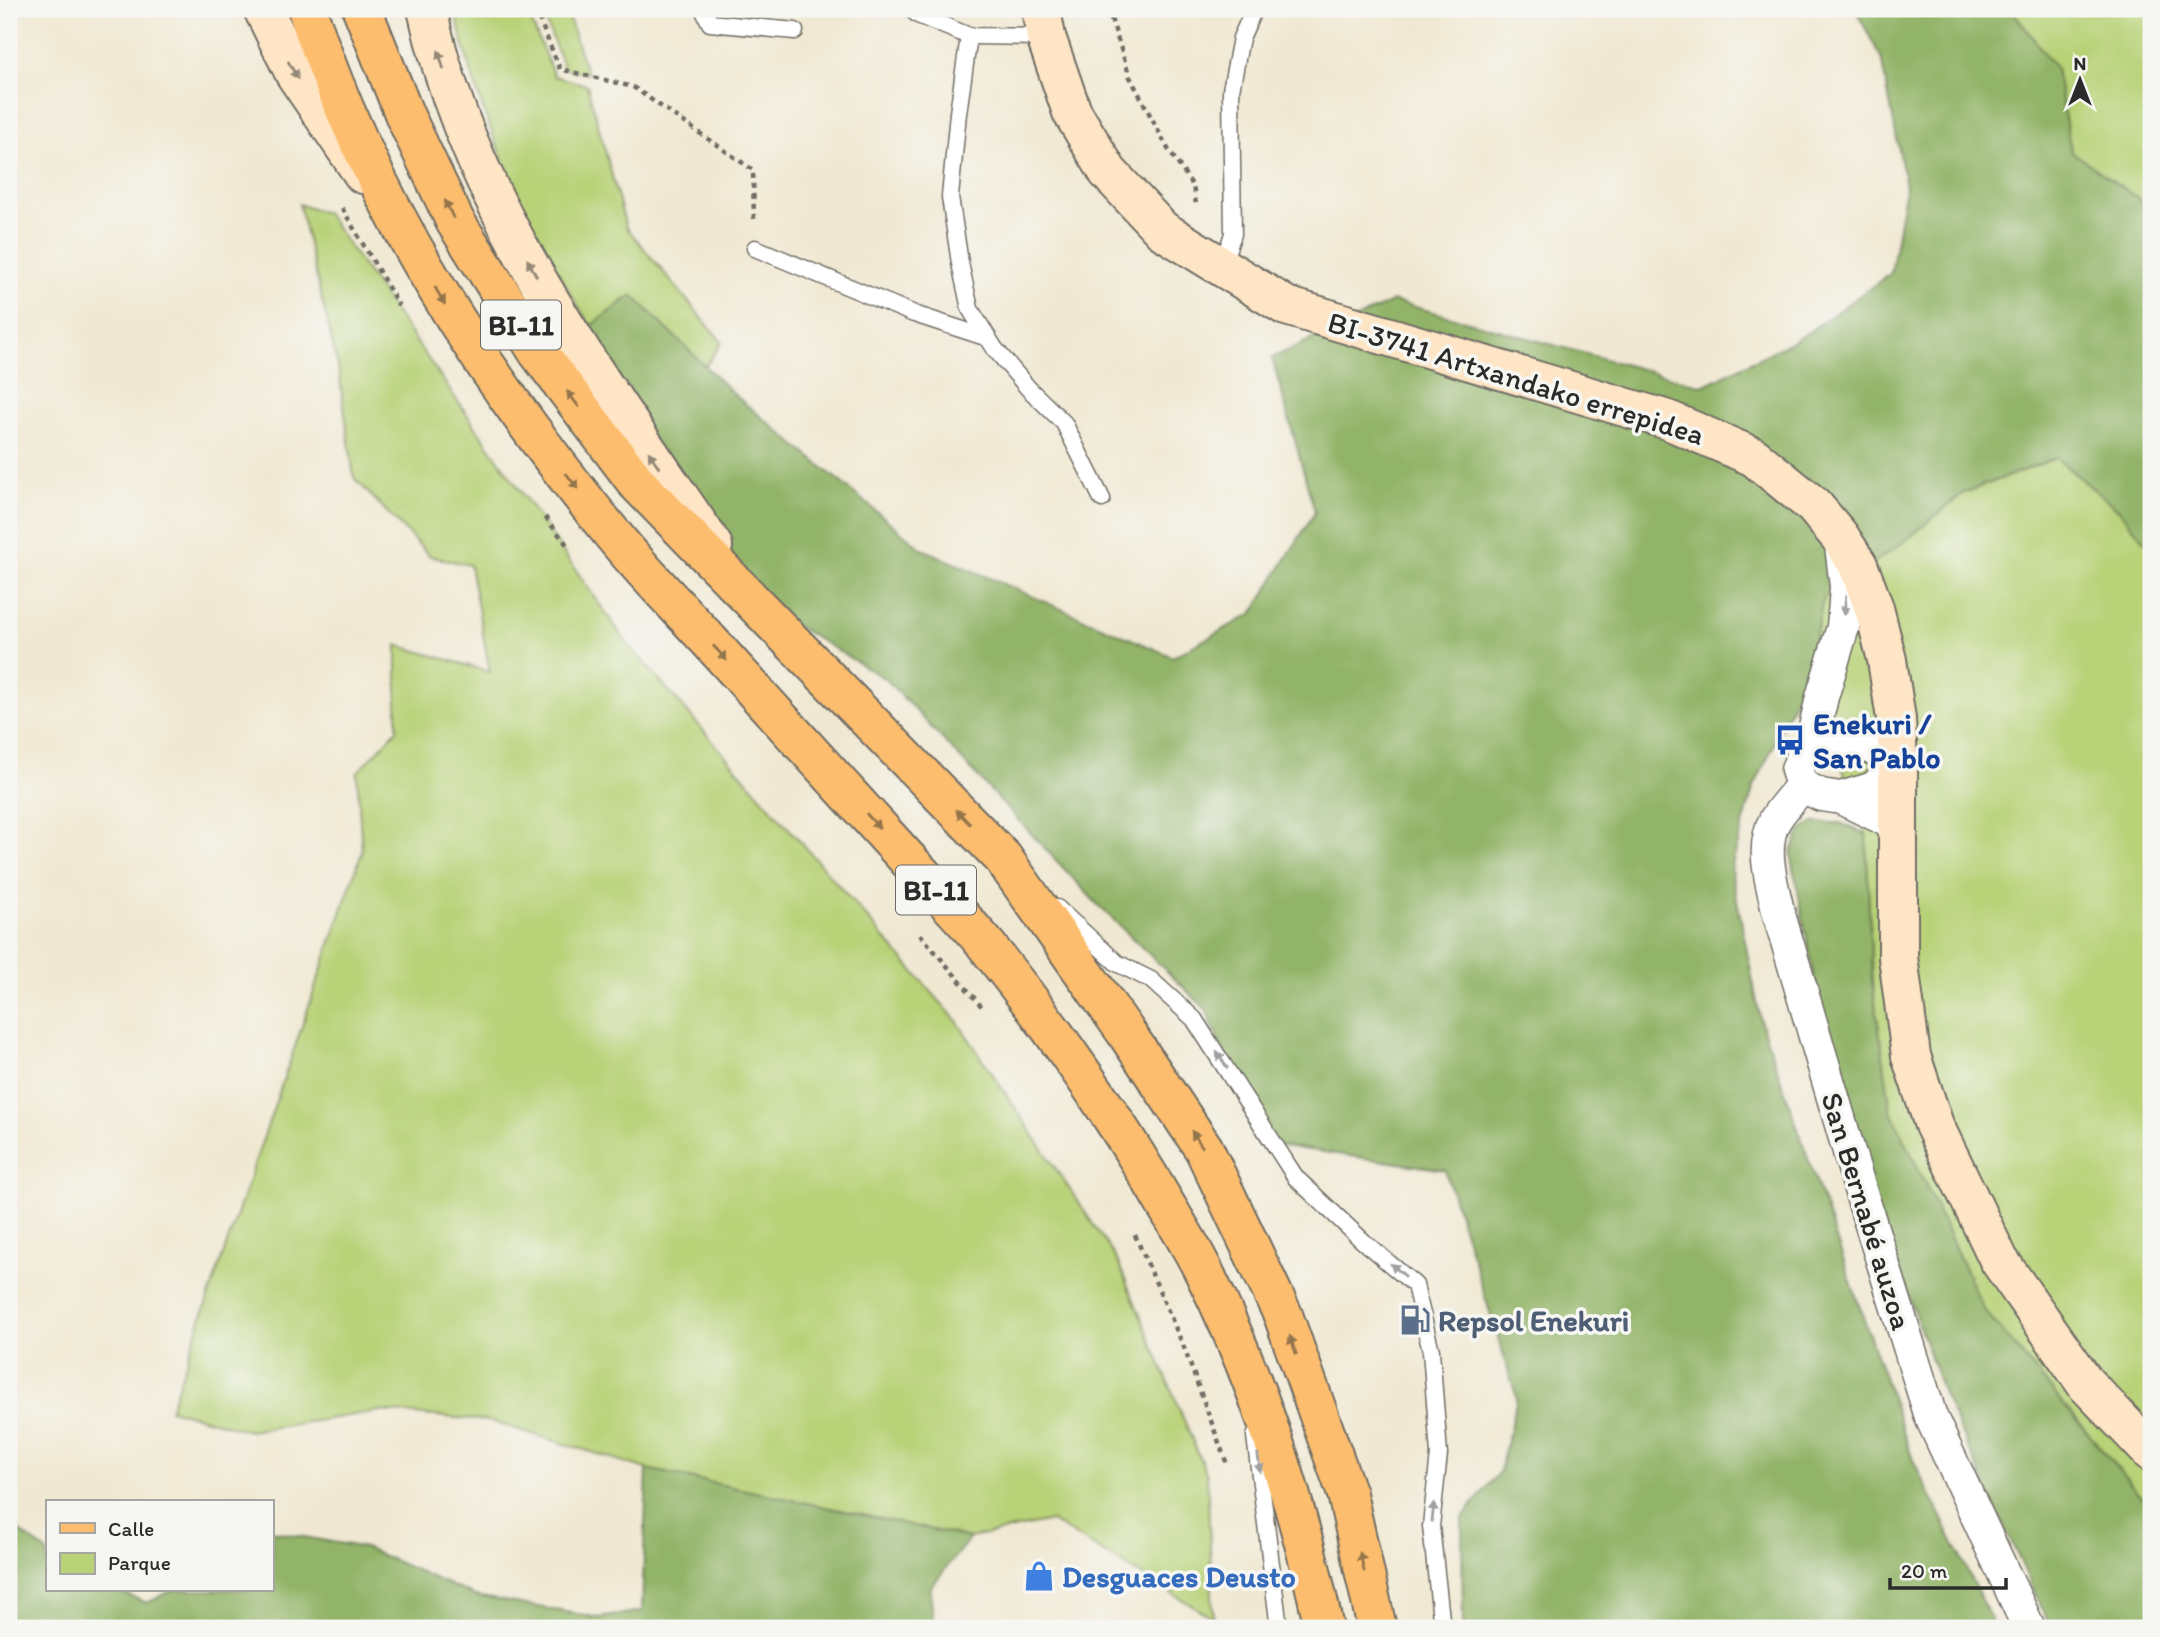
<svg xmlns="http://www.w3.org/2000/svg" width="2160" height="1637" font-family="Itim,sans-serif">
<rect width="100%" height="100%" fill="#f6f6f2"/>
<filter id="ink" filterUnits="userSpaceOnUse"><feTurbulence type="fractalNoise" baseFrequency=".0143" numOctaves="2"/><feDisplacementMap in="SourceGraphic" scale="14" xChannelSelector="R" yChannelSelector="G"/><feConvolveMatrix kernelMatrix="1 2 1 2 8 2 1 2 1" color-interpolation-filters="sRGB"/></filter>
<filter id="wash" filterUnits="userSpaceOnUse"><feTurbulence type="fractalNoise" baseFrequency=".00686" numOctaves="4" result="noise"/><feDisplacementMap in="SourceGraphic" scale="28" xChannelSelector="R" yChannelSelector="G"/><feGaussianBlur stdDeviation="1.57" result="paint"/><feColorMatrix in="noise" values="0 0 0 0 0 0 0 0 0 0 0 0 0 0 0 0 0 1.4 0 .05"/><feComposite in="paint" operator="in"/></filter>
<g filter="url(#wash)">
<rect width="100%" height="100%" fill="#f0e8d2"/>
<g fill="#b8d277" stroke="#727e51" stroke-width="2">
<path d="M 455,9 L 526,9 L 554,76 L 587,85 L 626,227 L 722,342 L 705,367 L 632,295 L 590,326 C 573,297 555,268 539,238 C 503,167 471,87 455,9 Z"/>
<polygon points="541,9 566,9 587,74 564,68"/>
<polygon points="2011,9 2151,9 2151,208 2071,151 2056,69"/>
<polygon points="299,204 326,213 626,642 957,1021 1117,1260 1207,1475 1213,1618 1051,1521 970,1538 647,1469 490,1421 380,1411 249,1431 170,1409 362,852 357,773 397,730 397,645 490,672 470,565 430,556 354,478 339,371"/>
<polygon points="2056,458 2119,510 2151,549 2151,1508 1984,1310 1891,1111 1872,982 1866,834 1808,672 1823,599 1906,540 1964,493"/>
</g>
<g fill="#92b468" stroke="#5e704a" stroke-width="2">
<polygon points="1855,9 2011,9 2056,69 2071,151 2151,208 2151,549 2119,510 2056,458 1963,493 1906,540 1823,599 1808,672 1753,789 1731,869 1761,1023 1913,1460 1995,1628 1463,1628 1462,1518 1500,1471 1517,1398 1445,1170 1276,1145 1232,1075 1206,1009 1099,906 887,680 748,597 572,340 632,295 737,397 922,549 1173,657 1252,614 1315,512 1272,358 1393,301 1703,386 1803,336 1891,273 1906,186 1881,57"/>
<polygon points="1812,823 1840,823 1866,834 1872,982 1891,1111 1984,1310 2151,1508 2151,1628 2051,1628 1943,1393 1834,1087 1791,853 1801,830"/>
<polygon points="647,1469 970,1538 930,1588 934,1628 9,1628 9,1523 47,1552 47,1590 115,1590 147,1603 173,1590 271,1590 271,1531 365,1548 475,1596 600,1618 642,1611"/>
</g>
</g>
<g filter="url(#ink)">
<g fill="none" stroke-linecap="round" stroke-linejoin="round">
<g stroke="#706d65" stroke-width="19">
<g id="lane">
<polyline points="703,9 710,23 795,31"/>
<polyline points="911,9 918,15 969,36 1046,37"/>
<polyline points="969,36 958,113 950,197 960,263 970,309 995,349 1028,388 1064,423 1102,499"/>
<polyline points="755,248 914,314 988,338"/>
<polyline points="1221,268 1233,234 1231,90 1241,38 1254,9"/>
<polyline points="1057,908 1117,963 1151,980 1194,1019 1296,1178 1364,1242 1415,1285 1431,1351 1439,1454 1431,1526 1442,1628"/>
<polyline points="1255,1436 1279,1628"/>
</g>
</g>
<g stroke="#706d65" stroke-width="35">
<g id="street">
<polyline points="1841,545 1846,587 1843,627 1822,697 1811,745 1801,759 1797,770 1802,786 1821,795 1841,798 1897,825"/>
<path d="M 1811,745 C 1849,738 1867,740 1898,765 L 1874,788 L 1841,798"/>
<path d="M 1802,786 C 1793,797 1782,808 1775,820 C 1760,847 1772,884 1778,911 L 1863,1199 L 1931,1417 L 2029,1628"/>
</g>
</g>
<g stroke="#706d65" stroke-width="42">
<g id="secondary">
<polyline points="263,9 295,74 363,174"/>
<path d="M 427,9 C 469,208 601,381 713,546"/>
<polyline points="1041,9 1046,37 1072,112 1108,172 1162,230 1286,306 1668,420 1754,457 1814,506 1840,537 1858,565 1874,608 1887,660 1896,719 1898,765 1898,957 1911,1056 1934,1125 1999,1260 2086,1384 2151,1452"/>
</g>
</g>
<g stroke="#706d65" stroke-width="42">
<g id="primary">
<path d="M 307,9 C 371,205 484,378 614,536 C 644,573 679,608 712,644 C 775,713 838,783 902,853 C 930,884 960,914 987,946 C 1052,1027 1112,1112 1164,1202 C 1177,1224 1191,1246 1203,1270 C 1259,1382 1298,1505 1324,1628"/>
<polyline points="362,9 405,116 455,221 538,352 637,483 1003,858 1125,1031 1204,1149 1283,1315 1347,1494 1377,1628"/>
</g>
</g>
<g stroke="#706d65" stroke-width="4.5" stroke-dasharray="5 5" stroke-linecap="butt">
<polyline points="535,9 560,69 633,87 753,170 754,222"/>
<polyline points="1108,9 1130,77 1168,149 1193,186 1196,204"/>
<polyline points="342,208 399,306"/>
<polyline points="545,517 568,546"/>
<polyline points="920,934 982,1007"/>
<polyline points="1135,1235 1183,1345 1228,1467"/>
</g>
<use href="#lane" stroke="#fff" stroke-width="16"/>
<use href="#street" stroke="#fff" stroke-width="32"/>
<use href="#secondary" stroke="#fee5c5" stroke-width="38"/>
<use href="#primary" stroke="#fcbd6e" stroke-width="38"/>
</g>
<defs><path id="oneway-solid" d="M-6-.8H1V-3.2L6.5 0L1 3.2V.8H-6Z" transform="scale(1.75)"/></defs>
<g fill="#948878">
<use href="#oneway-solid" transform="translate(441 60) rotate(-106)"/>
<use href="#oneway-solid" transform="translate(293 70) rotate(61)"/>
<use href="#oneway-solid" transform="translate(532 268) rotate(-119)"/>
<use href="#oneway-solid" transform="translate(654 460) rotate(-124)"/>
</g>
<g fill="#94744c">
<use href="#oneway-solid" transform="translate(449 209) rotate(-115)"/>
<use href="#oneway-solid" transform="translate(440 296) rotate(60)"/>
<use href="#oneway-solid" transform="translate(573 399) rotate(-127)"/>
<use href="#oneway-solid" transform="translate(572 481) rotate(52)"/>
<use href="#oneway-solid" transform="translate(720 653) rotate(48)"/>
<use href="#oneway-solid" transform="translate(963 817) rotate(-134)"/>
<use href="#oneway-solid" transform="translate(873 821) rotate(48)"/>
<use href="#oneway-solid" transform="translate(1197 1139) rotate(-124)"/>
<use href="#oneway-solid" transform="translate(1293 1345) rotate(-110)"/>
<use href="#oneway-solid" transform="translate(1362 1562) rotate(-103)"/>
</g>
<g fill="#a0a0a0">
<use href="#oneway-solid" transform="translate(1845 605) rotate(94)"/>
<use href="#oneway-solid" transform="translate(1222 1060) rotate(-124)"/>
<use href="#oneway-solid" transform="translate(1398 1270) rotate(-140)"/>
<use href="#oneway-solid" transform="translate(1259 1463) rotate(82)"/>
<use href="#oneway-solid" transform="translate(1433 1512) rotate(-84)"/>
</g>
</g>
<defs>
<g id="bus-bare" transform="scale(2.415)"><path d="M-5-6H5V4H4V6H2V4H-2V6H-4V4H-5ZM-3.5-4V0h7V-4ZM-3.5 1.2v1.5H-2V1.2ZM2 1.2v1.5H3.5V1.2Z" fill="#1a4fb4" stroke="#f6f6f2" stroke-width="2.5" paint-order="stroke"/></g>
<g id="fuel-bare" transform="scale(2.415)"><path d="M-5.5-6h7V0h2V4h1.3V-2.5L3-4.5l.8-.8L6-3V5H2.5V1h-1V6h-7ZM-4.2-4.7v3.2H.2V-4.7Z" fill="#5c6f8a" stroke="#f6f6f2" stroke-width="2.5" paint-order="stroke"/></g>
<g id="shop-bare" transform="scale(2.415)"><path d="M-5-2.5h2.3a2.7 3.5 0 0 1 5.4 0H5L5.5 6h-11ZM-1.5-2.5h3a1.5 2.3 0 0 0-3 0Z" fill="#3f7fe0" stroke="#f6f6f2" stroke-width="2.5" paint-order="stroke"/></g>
</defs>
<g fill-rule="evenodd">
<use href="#bus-bare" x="1790" y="740"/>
<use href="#fuel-bare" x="1415" y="1320"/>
<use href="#shop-bare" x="1039" y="1576"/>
</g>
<g text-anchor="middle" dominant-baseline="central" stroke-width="7" stroke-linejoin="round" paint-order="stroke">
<g fill="#f6f6f2" stroke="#686867" stroke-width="2">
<rect x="481" y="300.5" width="80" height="49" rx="5"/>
<rect x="896" y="865.5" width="80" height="49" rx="5"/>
</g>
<g font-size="28" font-weight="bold" fill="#2b2b2b">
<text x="521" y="325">BI-11</text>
<text x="936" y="890">BI-11</text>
</g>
<g font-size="30" fill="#2b2b2b" stroke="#f6f6f2">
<text transform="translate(1516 378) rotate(17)">BI-3741 Artxandako errepidea</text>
<text transform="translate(1867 1211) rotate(73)">San Bernabé auzoa</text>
</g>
<g font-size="30" font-weight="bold" fill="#164399" stroke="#f6f6f2" text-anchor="start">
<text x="1813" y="723">Enekuri /<tspan x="1813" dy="34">San Pablo</tspan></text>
</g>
<g font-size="30" font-weight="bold" fill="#4e5e75" stroke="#f6f6f2" text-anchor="start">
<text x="1438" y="1320">Repsol Enekuri</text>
</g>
<g font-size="30" font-weight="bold" fill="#366cbe" stroke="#f6f6f2" text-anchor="start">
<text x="1062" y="1576">Desguaces Deusto</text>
</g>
</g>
<rect width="2160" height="1637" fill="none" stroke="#f6f6f2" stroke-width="35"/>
<rect x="46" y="1500" width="228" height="91" fill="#f6f6f2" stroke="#a5a5a2" stroke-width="2"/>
<rect x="60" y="1523" width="35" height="10" fill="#fcbd6e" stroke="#a5a5a2" stroke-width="2"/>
<text x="108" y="1536" font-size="21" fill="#2b2b2b">Calle</text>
<rect x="60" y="1553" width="35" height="21" fill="#b8d277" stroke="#a5a5a2" stroke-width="2"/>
<text x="108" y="1570" font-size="21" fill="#2b2b2b">Parque</text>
<g transform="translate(2080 80)" stroke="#f6f6f2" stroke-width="5" paint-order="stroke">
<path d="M0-5L12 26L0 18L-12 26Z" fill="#2b2b2b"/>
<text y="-10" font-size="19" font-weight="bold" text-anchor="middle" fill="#2b2b2b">N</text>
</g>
<path d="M1890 1578v10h116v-10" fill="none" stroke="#2b2b2b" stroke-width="3.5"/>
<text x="1901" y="1578" font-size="21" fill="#2b2b2b" stroke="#f6f6f2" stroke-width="5" paint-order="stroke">20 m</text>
</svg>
